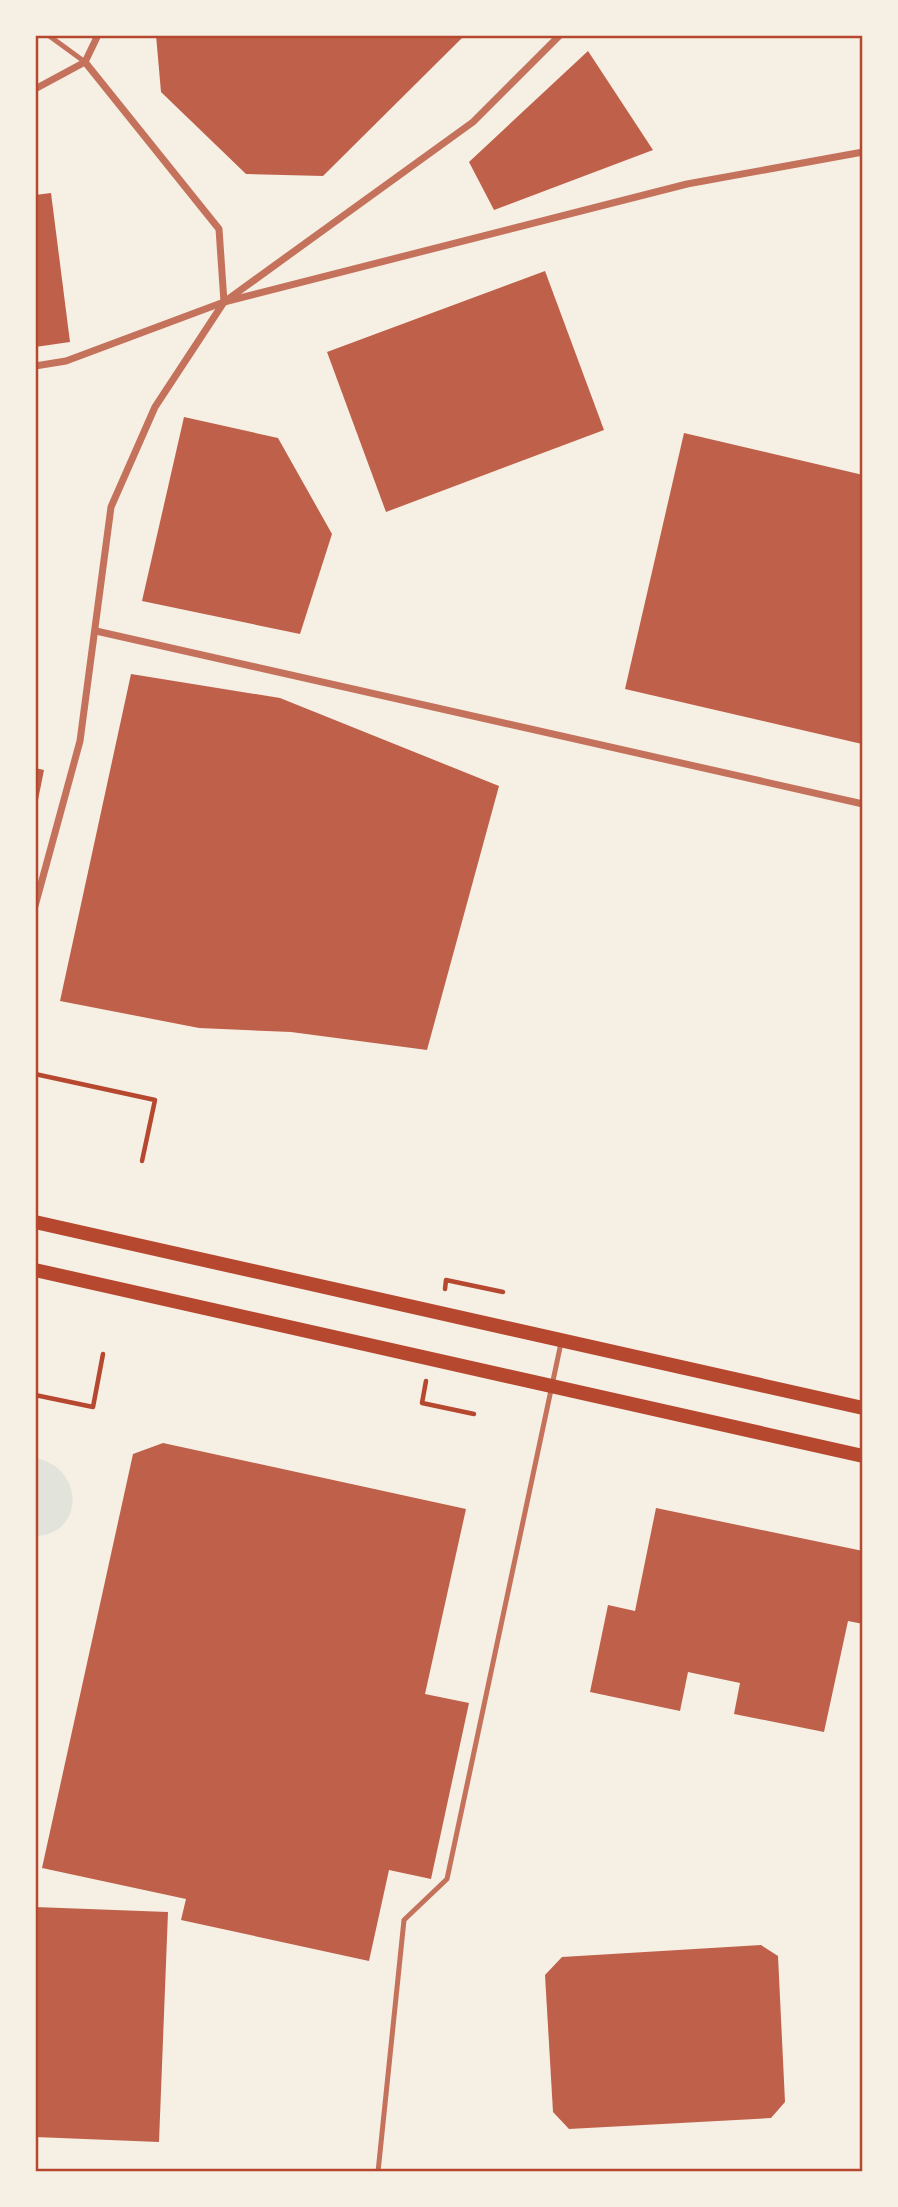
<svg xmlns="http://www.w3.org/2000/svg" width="898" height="2207" font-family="Helvetica,sans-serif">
<rect width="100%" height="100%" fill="#f6efe4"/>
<path fill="#e2e4dc" d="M 35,1458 C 85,1467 85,1535 35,1536 Z"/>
<g fill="#bf614a">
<polygon points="156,35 465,35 323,176 246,174 161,92"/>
<polygon points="588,51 653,150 494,210 469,162"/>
<polygon points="51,193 70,342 35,347 35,195"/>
<polygon points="545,271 604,430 386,512 327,352"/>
<polygon points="184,417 278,438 332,534 300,634 142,601"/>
<polygon points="684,433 863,475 862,744 625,689"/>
<polygon points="131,674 280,698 499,786 427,1050 291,1032 199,1028 60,1001"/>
<polygon points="35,768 44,770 36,810 35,810"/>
<polygon points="163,1443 466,1509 425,1694 469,1703 431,1879 389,1870 369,1961 181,1920 186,1899 42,1868 133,1454"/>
<polygon points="656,1508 863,1551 863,1624 848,1621 824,1732 734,1714 740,1683 688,1672 680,1711 590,1692 608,1605 635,1611"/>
<polygon points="35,1907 168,1912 159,2142 35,2137"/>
<polygon points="761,1945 778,1956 785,2102 771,2118 569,2129 553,2112 545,1975 562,1957"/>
</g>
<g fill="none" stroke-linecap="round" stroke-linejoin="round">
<g stroke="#b5482f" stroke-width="4.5">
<polyline points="35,1074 155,1100 142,1161"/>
<polyline points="445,1289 446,1280 503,1292"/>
<polyline points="426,1381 422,1403 474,1414"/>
<polyline points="35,1395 93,1407 103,1354"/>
</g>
<g stroke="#c5725c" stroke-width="5">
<polyline points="48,35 85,62"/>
<polyline points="378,2172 404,1920 447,1879 561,1343"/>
</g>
<g stroke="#c5725c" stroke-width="7">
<polyline points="85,62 219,229 224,302"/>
<polyline points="35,89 85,62 98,35"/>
<polyline points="35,366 66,361 224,302 687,184 863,152"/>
<polyline points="96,631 863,804"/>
<polyline points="35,906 80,741 111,507 155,407 224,302 473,122 560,35"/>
</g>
<g stroke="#b5482f" stroke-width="14">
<polyline points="35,1222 863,1408"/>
<polyline points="35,1270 863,1456"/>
</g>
</g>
<rect width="898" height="2207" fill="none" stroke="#f6efe4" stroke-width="74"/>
<rect x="37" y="37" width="824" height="2133" fill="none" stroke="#b5482f" stroke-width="2.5"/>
</svg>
